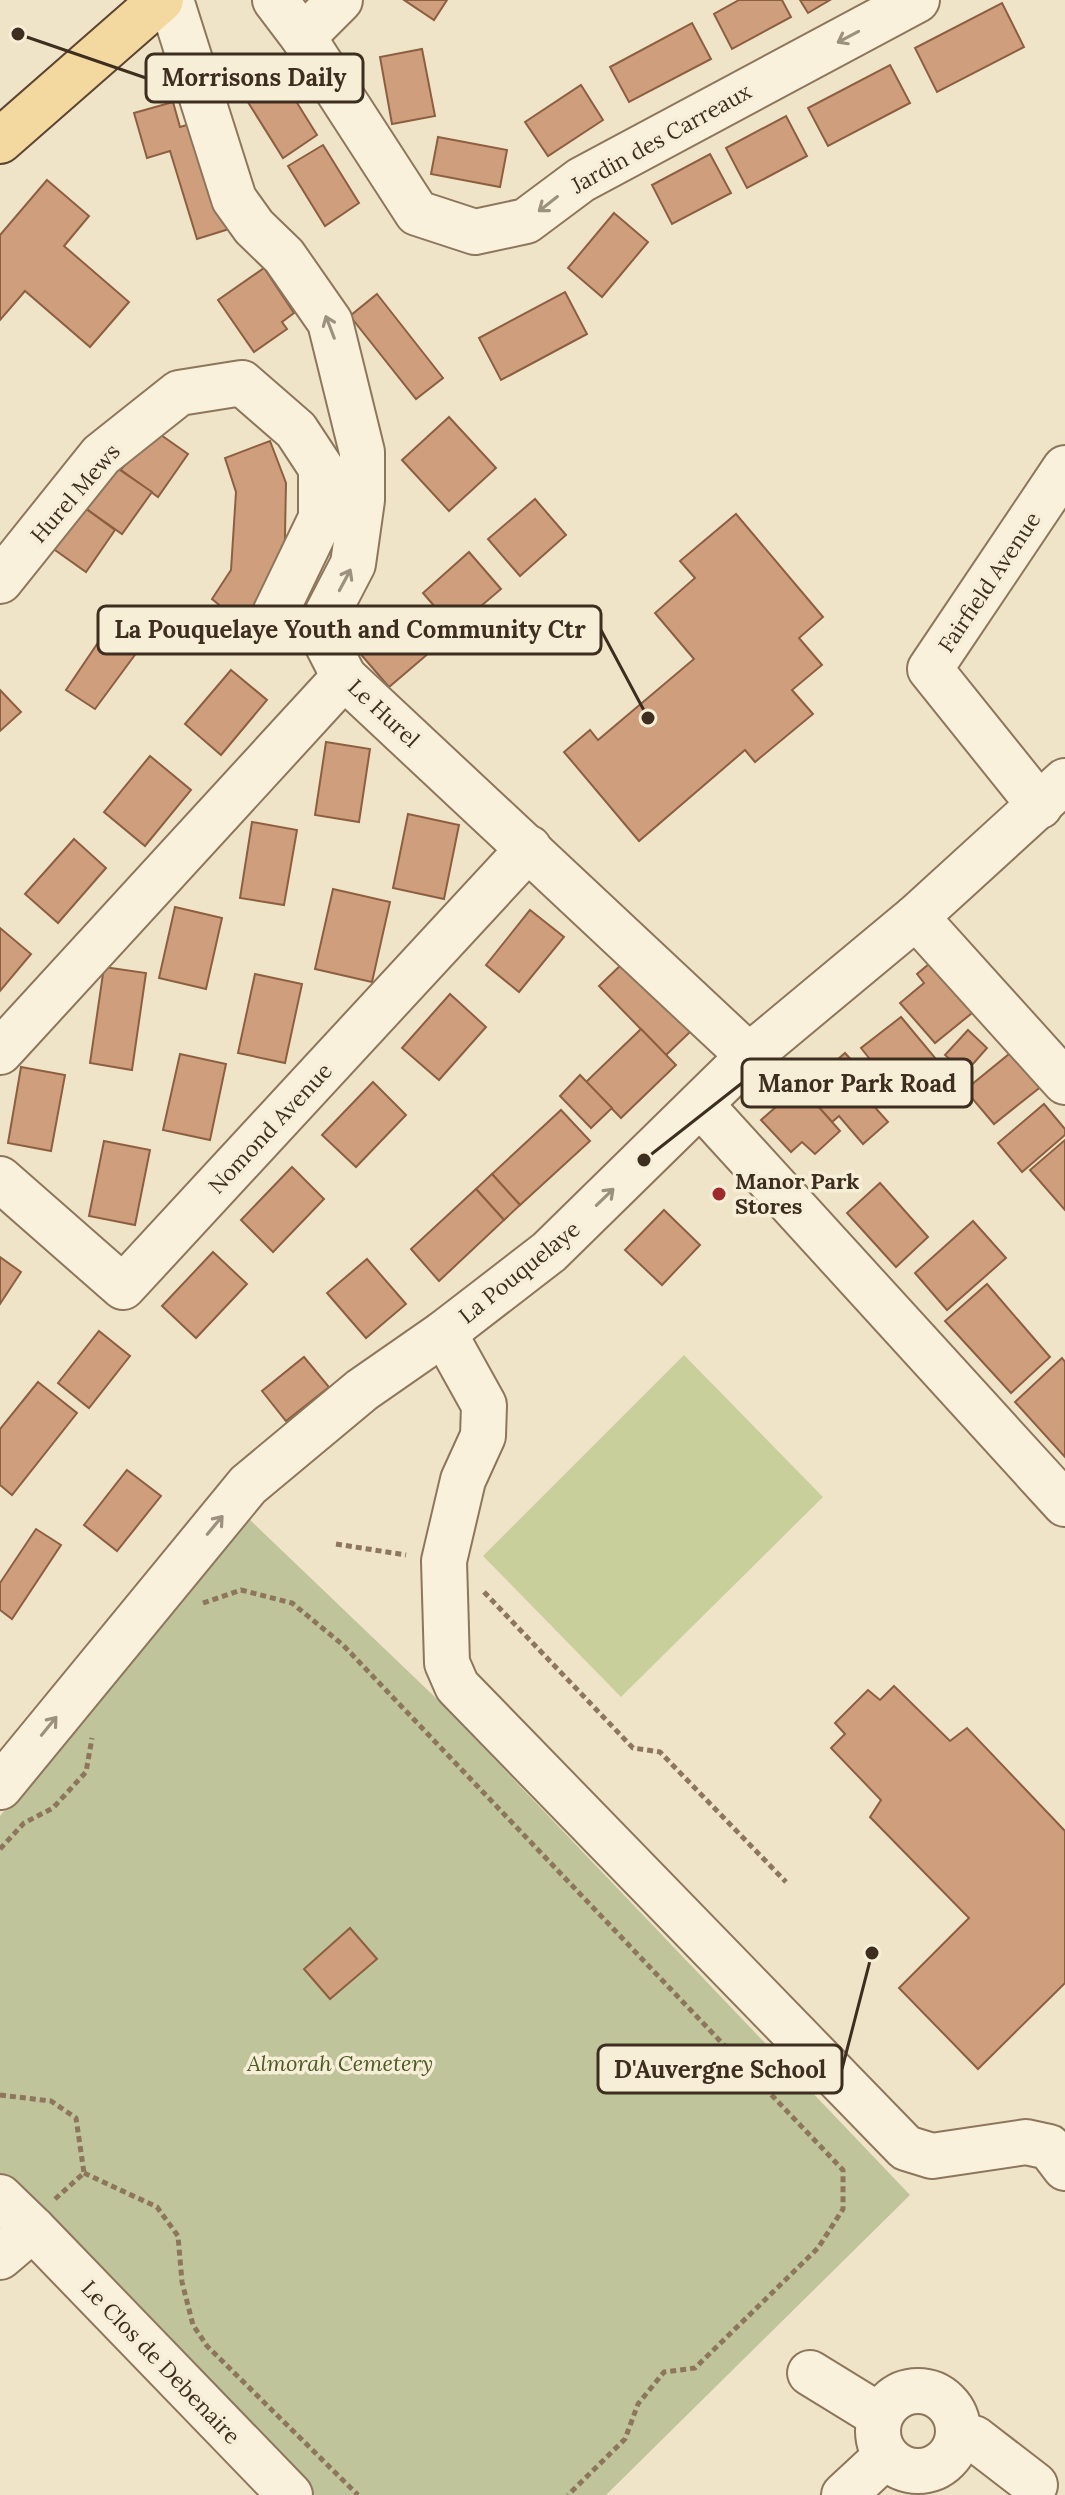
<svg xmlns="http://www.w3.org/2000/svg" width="1065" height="2495" font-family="Lora,serif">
<rect width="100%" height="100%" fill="#f0e4c8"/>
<polygon fill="#c9cf9b" points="684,1355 823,1497 621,1697 483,1556"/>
<polygon fill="#bfc49a" points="249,1519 436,1698 910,2195 606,2495 315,2495 0,2179 0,1816"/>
<g fill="#cf9f7d" stroke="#8d5f41" stroke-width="2">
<polygon points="404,0 447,0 434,20"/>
<polygon points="739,0 782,0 791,17 732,49 714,14"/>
<polygon points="800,0 830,0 808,13"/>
<polygon points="1002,3 1024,47 937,92 915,48"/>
<polygon points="692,23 711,59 629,102 610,67"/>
<polygon points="422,49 435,116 392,124 380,57"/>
<polygon points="890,65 910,103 828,146 808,108"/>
<polygon points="281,77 317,135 283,158 246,99"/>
<polygon points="581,85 603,120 548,156 525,122"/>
<polygon points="173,102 180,127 197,122 229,229 197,239 170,151 147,158 134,113"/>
<polygon points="786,116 807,156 747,188 726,148"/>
<polygon points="438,137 507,150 500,187 431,174"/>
<polygon points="323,145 359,203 325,226 288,166"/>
<polygon points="710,154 731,193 672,224 652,185"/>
<polygon points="47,180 89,216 64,246 129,302 90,347 25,291 0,320 0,235"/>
<polygon points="614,213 648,242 602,297 568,268"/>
<polygon points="264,268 294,313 282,322 287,329 254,352 218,300"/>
<polygon points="565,292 587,334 501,380 479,338"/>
<polygon points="377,294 443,378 416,399 350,316"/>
<polygon points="449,417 496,468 449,511 402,460"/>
<polygon points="151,428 188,454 158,497 121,470"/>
<polygon points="270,441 286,483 284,587 252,632 212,599 231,570 236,492 225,458"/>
<polygon points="114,466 152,492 122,534 85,508"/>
<polygon points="535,499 566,535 520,576 488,539"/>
<polygon points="78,503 115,530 86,572 48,545"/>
<polygon points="736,514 823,617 799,638 822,665 792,690 813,714 755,762 745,750 639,841 564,752 590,730 598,740 694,659 655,613 695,578 680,561"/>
<polygon points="469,552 501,589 454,629 423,593"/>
<polygon points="404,611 436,647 389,687 358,651"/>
<polygon points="110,625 140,648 95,709 66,690"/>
<polygon points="231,670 267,700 221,755 185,724"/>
<polygon points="0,690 21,712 0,731"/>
<polygon points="326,742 370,749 359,822 315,815"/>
<polygon points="150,756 191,790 145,846 104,812"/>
<polygon points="408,814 459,825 444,899 393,888"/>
<polygon points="252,822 297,830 284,905 240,898"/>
<polygon points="74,839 106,868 58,923 25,894"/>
<polygon points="333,889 390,902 372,982 315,969"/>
<polygon points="175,907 222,918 206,989 159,978"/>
<polygon points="530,910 564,937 519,992 486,965"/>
<polygon points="0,928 31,954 0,991"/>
<polygon points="935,959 977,1009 935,1043 900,1003 924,983 917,974"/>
<polygon points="623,963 690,1032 666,1055 599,986"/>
<polygon points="104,967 146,973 132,1070 90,1063"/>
<polygon points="255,974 302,984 285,1063 238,1053"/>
<polygon points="450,994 486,1027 439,1080 402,1048"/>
<polygon points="901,1017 941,1065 901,1098 861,1048"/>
<polygon points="641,1029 676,1065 621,1118 586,1082"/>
<polygon points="968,1030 987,1048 965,1073 945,1055"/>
<polygon points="1014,1050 1043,1085 994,1124 965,1090"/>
<polygon points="845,1053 875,1086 864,1095 888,1122 863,1144 839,1116 832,1122 803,1090"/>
<polygon points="180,1054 226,1064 210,1140 163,1130"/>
<polygon points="21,1067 65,1075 51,1151 8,1143"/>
<polygon points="580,1075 612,1108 591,1128 560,1096"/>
<polygon points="373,1082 406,1115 356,1167 322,1135"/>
<polygon points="800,1086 840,1131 815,1154 802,1142 791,1152 761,1120"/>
<polygon points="1044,1104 1065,1129 1065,1135 1022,1172 998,1143"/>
<polygon points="561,1110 590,1141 520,1205 492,1174"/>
<polygon points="1065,1140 1065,1210 1030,1170"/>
<polygon points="104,1141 150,1150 135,1225 89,1216"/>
<polygon points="292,1167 324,1199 273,1252 241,1220"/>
<polygon points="492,1174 520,1205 504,1220 476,1189"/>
<polygon points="880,1183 928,1237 896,1267 847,1213"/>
<polygon points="476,1189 504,1220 439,1281 411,1249"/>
<polygon points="664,1210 700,1245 662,1285 625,1250"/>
<polygon points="973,1221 1006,1258 947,1310 915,1273"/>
<polygon points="213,1252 247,1284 196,1338 162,1306"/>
<polygon points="0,1257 21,1272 0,1304"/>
<polygon points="367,1259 406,1304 366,1338 327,1293"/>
<polygon points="987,1284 1050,1357 1011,1393 945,1321"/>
<polygon points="99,1331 130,1356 89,1408 58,1383"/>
<polygon points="304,1357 329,1387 286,1421 262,1391"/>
<polygon points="1062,1358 1065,1362 1065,1457 1015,1402"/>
<polygon points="38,1382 77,1413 12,1495 0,1485 0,1429"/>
<polygon points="127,1470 161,1496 117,1551 84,1525"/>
<polygon points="36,1529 61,1545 12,1619 0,1610 0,1583"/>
<polygon points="894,1686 950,1741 967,1728 1065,1831 1065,1983 978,2069 899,1988 969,1918 870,1817 881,1800 831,1748 845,1734 835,1723 868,1690 880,1700"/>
<polygon points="350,1928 377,1959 330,1999 304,1969"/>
</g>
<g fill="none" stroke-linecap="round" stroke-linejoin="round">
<g stroke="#8d765c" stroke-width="48">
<g id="minor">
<polyline points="171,0 234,199 254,227 284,256 330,322 362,452 362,500 353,564 327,614 325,640 344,677 749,1056"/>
<polyline points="275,0 303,37 417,213 475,232 526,221 581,180 917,0"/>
<polyline points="303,37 340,0"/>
<polyline points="0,581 101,455 179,393 242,383 296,430 321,468 321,518 267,630"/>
<polyline points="1040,806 930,669 1065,468"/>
<polyline points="916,917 1065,1082"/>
<polyline points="0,1052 344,677"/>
<polyline points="701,1105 1065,1504"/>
<polyline points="0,1179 123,1287 529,848"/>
<polyline points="444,1333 484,1405 483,1436 463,1480 444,1561 447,1663 457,1686 906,2148 932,2156 1026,2142 1049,2147 1065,2168"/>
<polyline points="0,1787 248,1485 362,1390 444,1333 549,1252 749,1056 916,917 1065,781"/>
<polyline points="0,2197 33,2229 0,2257"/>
<polyline points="33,2229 290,2495"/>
<polyline points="810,2373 880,2416"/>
<circle cx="918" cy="2431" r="40"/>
<polyline points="958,2435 974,2438 1035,2485"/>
<polyline points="844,2495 886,2456"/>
</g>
</g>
<g stroke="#5b4430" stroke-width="48">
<polyline id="major" points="0,141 161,0"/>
</g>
<g stroke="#8d765c" stroke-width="5" stroke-dasharray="6 4" stroke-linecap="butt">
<polyline points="336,1544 406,1555"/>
<polyline points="484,1592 633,1748 660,1752 786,1882"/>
<polyline points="203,1603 241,1590 292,1603 343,1645 843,2170 843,2209 818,2248 695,2368 664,2372 638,2404 625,2439 568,2495"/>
<polyline points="0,1849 24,1823 53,1808 86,1772 92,1738"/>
<polyline points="0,2095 51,2101 76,2118 84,2173"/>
<polyline points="84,2173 157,2207 178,2236 182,2282 193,2325 207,2346 358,2495"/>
<polyline points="55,2199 84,2173"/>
</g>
<use href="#minor" stroke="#faf1dc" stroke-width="44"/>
<use href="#major" stroke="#f3d9a0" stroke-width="44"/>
</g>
<defs><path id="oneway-shaft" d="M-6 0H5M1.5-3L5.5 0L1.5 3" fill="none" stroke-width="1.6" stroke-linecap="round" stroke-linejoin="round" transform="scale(2)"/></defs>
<g stroke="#9c907e">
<use href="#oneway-shaft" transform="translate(848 37) rotate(152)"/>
<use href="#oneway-shaft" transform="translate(548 204) rotate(142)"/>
<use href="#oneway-shaft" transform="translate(330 327) rotate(-111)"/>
<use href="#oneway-shaft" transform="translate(345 580) rotate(-62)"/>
<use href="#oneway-shaft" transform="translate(605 1197) rotate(-44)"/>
<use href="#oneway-shaft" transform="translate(215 1525) rotate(-50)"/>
<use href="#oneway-shaft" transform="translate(49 1726) rotate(-51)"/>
</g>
<circle fill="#9e2a2b" stroke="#f7eed8" stroke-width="3" cx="719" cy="1194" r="8"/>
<g text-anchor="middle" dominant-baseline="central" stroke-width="7" stroke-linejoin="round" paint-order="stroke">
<g font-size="22" fill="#3d2e20" stroke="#f7eed8">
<text transform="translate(661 138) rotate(-29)">Jardin des Carreaux</text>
<text transform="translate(75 493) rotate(-49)">Hurel Mews</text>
<text transform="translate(989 582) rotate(-56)">Fairfield Avenue</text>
<text transform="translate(384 713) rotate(43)">Le Hurel</text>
<text transform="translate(270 1128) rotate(-47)">Nomond Avenue</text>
<text transform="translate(519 1272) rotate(-39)">La Pouquelaye</text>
<text transform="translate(161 2362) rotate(46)">Le Clos de Debenaire</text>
</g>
<g font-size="22" font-weight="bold" fill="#3d2e20" stroke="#f7eed8" text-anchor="start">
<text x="735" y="1181">Manor Park<tspan x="735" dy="25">Stores</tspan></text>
</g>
<g font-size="22" font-style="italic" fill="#4d5a26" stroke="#f7eed8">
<text x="340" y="2063">Almorah Cemetery</text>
</g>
</g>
<path fill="none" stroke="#3d2e20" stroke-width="3" d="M18 34L146 78M648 718L601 630M644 1160L742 1083M872 1953L842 2069"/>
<g fill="#3d2e20" stroke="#f7eed8" stroke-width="3">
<circle cx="18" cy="34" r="8"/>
<circle cx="648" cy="718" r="8"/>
<circle cx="644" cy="1160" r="8"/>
<circle cx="872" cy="1953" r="8"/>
</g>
<g fill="#f7eed8" stroke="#3d2e20" stroke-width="3">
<rect x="146" y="54" width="217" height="48" rx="8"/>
<rect x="98" y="606" width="503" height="48" rx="8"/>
<rect x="742" y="1059" width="230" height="48" rx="8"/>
<rect x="598" y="2045" width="244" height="48" rx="8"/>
</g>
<g font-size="24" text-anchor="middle" font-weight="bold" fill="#3d2e20">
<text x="254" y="86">Morrisons Daily</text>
<text x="350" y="638">La Pouquelaye Youth and Community Ctr</text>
<text x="857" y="1092">Manor Park Road</text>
<text x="720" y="2078">D'Auvergne School</text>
</g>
</svg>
